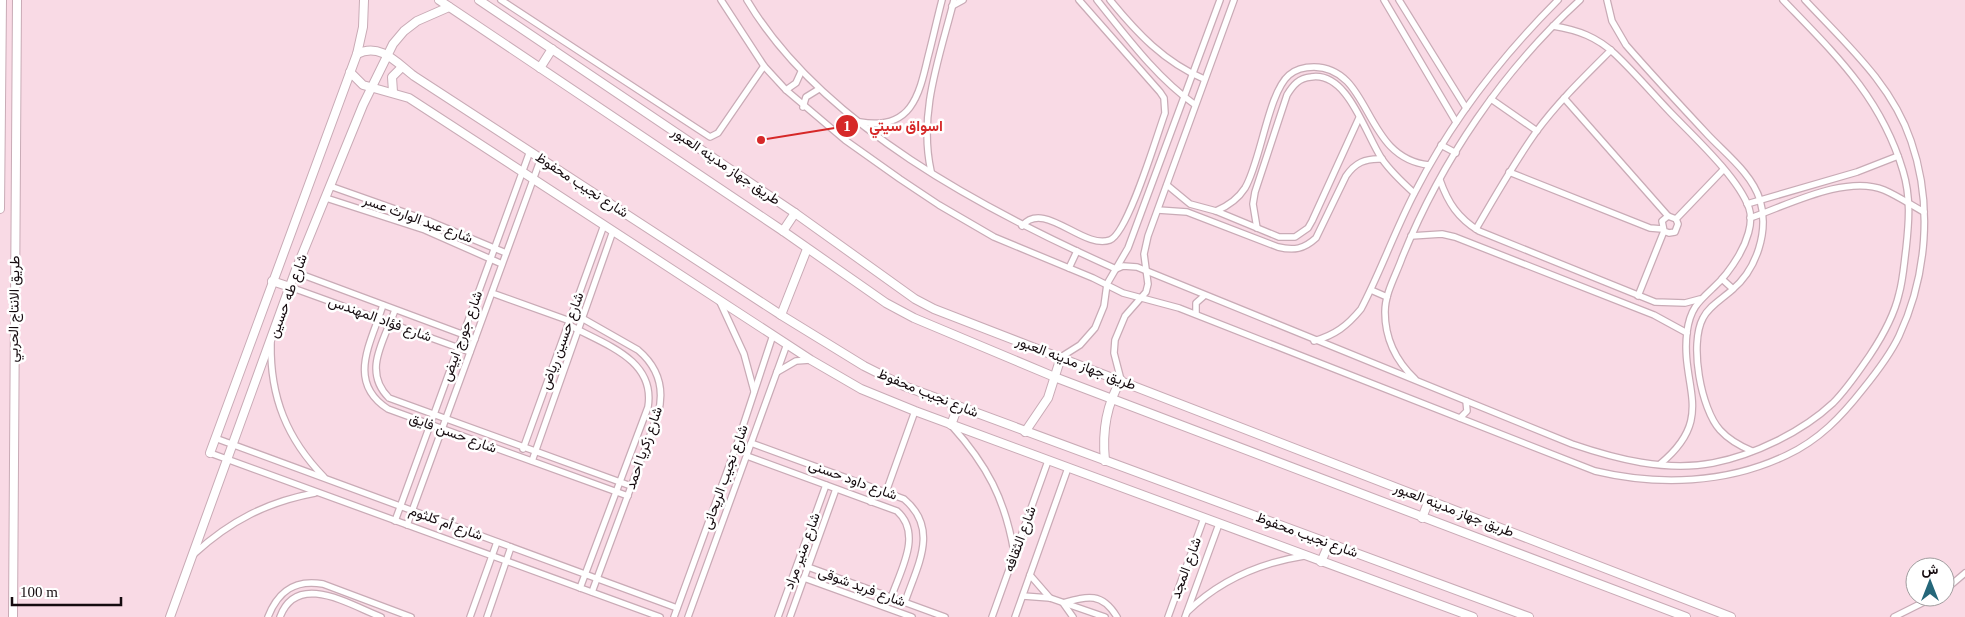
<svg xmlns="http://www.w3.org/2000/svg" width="1965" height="617" font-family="'Times New Roman',Vazirmatn,serif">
<rect width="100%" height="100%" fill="#f9dae5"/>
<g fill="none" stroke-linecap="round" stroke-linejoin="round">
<g stroke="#c9abb6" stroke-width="8">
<g id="street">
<polyline points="501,0 710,137 718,133 764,66"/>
<path d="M 721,0 L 764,66 L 786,90 L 845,140 L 900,179 L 939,205 L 994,237 L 1093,278 L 1123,293 L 1179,308 L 1595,471 C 1658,486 1727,484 1787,455 C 1819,440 1841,417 1863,389 C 1876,373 1890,355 1899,336 C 1927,276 1933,204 1911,141 C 1892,84 1845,43 1805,0"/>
<path d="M 747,0 C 821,125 986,211 1116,269 L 1123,266 L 1137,267 L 1572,444 C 1616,459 1666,472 1713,463 C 1754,455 1802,432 1833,403 C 1847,389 1859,371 1870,355 C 1882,337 1894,316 1899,294 C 1903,280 1904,264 1906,249 C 1909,222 1911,197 1903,171 C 1881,97 1835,54 1783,0"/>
<path d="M 1097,0 C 1126,36 1156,77 1194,104"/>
<path d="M 1110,0 C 1137,33 1164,62 1204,79"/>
<polyline points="1384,0 1456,122"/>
<polyline points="1399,0 1466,108"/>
<path d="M 1607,0 L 1612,21 L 1626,45 C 1653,76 1680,105 1708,135 C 1726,154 1752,174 1760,200 C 1769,231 1757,269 1732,290 C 1722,299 1709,306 1703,318 C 1689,344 1701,409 1720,430 C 1729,440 1740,446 1752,451"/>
<polyline points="952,6 963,0"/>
<path d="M 1553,26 C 1578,30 1597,37 1615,54 C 1634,72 1652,93 1670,112 C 1693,136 1738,177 1749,208 C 1754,223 1746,243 1739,255 C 1732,267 1723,279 1713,288 C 1698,302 1690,309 1687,332 C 1680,387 1717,417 1660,464"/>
<polyline points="786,90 796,83 801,72"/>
<polyline points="1564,98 1668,216"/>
<polyline points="1491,99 1537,131"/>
<polyline points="803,107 806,97 819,89"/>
<path d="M 860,122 C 911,131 919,96 928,57 C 933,38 937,19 942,0"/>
<polyline points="1441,145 1456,153"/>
<path d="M 931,171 C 918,113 940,56 954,0"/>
<polyline points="1509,172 1650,228 1662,229"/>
<path d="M 1440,180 C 1448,203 1458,218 1479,231 L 1655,302 L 1685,303 L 1700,299"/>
<polyline points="1167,185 1190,204 1216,211 1279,237 1295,237 1308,228 1312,221 1359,118"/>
<polyline points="330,186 429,221 506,253"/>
<polyline points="326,198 425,230 502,264"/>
<polyline points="1747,204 1857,172 1898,156"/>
<path d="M 1158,210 L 1187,212 L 1278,247 C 1294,251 1304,249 1316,238 L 1346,176 C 1355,163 1365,158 1382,159"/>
<path d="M 1216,211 C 1228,206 1238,199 1245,188 C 1261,161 1268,93 1289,75 C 1296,69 1306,67 1314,67 C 1373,68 1362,158 1429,165"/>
<path d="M 1750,218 C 1786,206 1846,174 1884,190 C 1898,196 1911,205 1924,212"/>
<polyline points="1676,219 1723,170"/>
<path d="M 1022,226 C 1044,199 1083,250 1110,240 C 1128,233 1157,135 1165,113 L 1164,98 L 1160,92 L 1079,0"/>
<path d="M 1257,228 L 1253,204 L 1255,192 L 1287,95 C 1293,85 1299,78 1311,77 C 1348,71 1365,134 1382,159 C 1391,172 1403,183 1414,193"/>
<path d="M 1476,229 C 1495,196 1514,163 1536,132 C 1558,102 1585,76 1611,50"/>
<polyline points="1411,236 1442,234 1455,237 1654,315 1687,333"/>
<polyline points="1069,268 1077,251"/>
<polyline points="295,272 475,339"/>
<polyline points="1722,279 1733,289"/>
<polyline points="290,287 470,352"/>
<polyline points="1371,290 1387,297"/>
<polyline points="492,293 570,321"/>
<polyline points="1638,296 1664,231 1662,221 1668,216 1676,219 1678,224 1675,232 1669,233 1664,231"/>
<polyline points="720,302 744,354 754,391"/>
<path d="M 383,305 C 371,343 346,382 388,409 L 628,496"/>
<path d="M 395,310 C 384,341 362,371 389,398 L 631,486"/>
<path d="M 573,313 L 638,350 C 658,367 665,388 658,414 L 592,592"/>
<polyline points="1196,314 1196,303 1204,296"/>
<path d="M 569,325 C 603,344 656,359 648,407 L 580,588"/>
<path d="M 1314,341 C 1335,335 1347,326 1361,309 C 1381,271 1395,230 1415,192 C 1452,120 1501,57 1558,0"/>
<path d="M 271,344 C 270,397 287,439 324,477"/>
<polyline points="1061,357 1080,345 1095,328 1104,306 1107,284 1128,248 1220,0"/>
<polyline points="777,372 796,361 810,360"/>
<path d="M 1415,379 C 1396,361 1385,338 1385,312 C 1385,293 1396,275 1402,258 C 1441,161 1503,70 1580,0"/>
<polyline points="1121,380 1114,353 1115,340 1125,316 1146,292 1148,284 1144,254 1148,236 1234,0"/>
<polyline points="1460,418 1467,411 1466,401"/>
<path d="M 951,425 C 987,465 1005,499 1014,552"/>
<polyline points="215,438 677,608"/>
<path d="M 751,443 L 904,499 C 940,529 917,566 905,602"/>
<polyline points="523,449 604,225"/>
<polyline points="210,453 660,617"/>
<path d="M 747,456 L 897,511 C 923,534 900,571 891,598"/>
<polyline points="532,461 613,231"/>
<polyline points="886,492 915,411"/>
<polyline points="871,502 875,488"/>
<polyline points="395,521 530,151"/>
<polyline points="407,525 541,158"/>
<path d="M 194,554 C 230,521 267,502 315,493"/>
<polyline points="808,567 945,617"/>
<polyline points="1030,575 1050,598"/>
<polyline points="804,578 912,617"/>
<polyline points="1945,590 1965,573"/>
<polyline points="1023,596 1050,598 1105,617"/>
<path d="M 1187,612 C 1220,580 1259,563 1304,556"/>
<path d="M 268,617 C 278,591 295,579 323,584 L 411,617"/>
<path d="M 280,617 C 297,571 350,605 381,617"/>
<polyline points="470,617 497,542"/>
<polyline points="487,617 511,547"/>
<polyline points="674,617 737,444 773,335"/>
<polyline points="688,617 787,344"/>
<polyline points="778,617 826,485"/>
<polyline points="790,617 836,489"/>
<polyline points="992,617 1048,461"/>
<polyline points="1015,617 1068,468"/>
<path d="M 1073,617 L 1063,603 C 1088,596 1102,592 1117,617"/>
<polyline points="1168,617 1204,518"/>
<polyline points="1185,617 1219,524"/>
<polyline points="1894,617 1934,597"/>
</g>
</g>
<g stroke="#c9abb6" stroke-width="10">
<g id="secondary">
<polyline points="439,0 783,231 886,303 914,318 1057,378 1686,617"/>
<polyline points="479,0 795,213 915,299 934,309 1731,617"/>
<path d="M 357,54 C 380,42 397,63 414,76 L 781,315 L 864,366 L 904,386 L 1529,617"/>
<polyline points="540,68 552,49"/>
<polyline points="350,72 363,85 409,98 811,360 861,389 915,411 1473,617"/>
<polyline points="393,92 392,77 402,67"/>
<polyline points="0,209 2,0"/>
<polyline points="783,231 795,213"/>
<polyline points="272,281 290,287"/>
<polyline points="781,315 807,249"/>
<polyline points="951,425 958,406"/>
<polyline points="1025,432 1048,398 1061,357"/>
<polyline points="210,453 357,54 363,27 364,0"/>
<path d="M 1105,461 C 1102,432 1106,405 1121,380"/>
<polyline points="1422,518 1429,500"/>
<polyline points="1321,562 1329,544"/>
<polyline points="13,617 17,0"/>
<polyline points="170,617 295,272 363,105 393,44 404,31 417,21 449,7"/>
</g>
</g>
<use href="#street" stroke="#fff" stroke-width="5.5"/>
<use href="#secondary" stroke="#fff" stroke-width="8"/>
</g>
<g text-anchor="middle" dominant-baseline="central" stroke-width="5" stroke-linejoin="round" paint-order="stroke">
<g font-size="14" fill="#150b0f" stroke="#fff">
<text transform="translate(726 166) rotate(34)">طريق جهاز مدينه العبور</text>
<text transform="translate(582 185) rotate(33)">شارع نجيب محفوظ</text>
<text transform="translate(418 219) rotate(20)">شارع عبد الوارث عسر</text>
<text transform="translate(288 296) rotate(-70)">شارع طه حسين</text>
<text transform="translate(14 309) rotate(-89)">طريق الانتاج الحربي</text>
<text transform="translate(380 319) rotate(20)">شارع فؤاد المهندس</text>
<text transform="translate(462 336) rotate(-70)">شارع جورج ابيض</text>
<text transform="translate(562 341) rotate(-70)">شارع حسين رياض</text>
<text transform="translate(1076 363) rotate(21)">طريق جهاز مدينه العبور</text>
<text transform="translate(928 393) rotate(22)">شارع نجيب محفوظ</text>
<text transform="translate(453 433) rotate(20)">شارع حسن فايق</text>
<text transform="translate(644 448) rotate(-71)">شارع زكريا احمد</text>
<text transform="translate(725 477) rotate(-70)">شارع نجيب الريحانى</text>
<text transform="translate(853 480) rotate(20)">شارع داود حسنى</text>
<text transform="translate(1454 510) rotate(21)">طريق جهاز مدينه العبور</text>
<text transform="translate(446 523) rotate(20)">شارع أم كلثوم</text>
<text transform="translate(1307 535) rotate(20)">شارع نجيب محفوظ</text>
<text transform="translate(1020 539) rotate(-70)">شارع الثقافه</text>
<text transform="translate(802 551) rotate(-70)">شارع منير مراد</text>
<text transform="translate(1186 568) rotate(-70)">شارع المجد</text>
<text transform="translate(862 587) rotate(20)">شارع فريد شوقى</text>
</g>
</g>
<path fill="none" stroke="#d62828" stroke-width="2" d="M761 140L847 126"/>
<g fill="#d62828" stroke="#fff" stroke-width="2">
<circle cx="761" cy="140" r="5"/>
<circle cx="847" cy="126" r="12"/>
</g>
<g font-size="15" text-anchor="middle" font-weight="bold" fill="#fff">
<text x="847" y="131">1</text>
</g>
<g font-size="15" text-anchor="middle" font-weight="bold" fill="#d62828" stroke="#fff" stroke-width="5" stroke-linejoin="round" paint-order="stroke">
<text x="906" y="131">اسواق سيتي</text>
</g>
<g transform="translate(1930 582)"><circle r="24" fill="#ffffff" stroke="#a19d9f"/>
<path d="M0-4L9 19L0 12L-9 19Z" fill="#25677a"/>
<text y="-8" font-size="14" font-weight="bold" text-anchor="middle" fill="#150b0f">ش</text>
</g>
<path d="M12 597v8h109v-8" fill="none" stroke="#150b0f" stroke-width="2.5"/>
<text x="20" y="597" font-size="15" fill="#150b0f" stroke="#ffffff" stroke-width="4" paint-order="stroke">100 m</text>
</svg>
